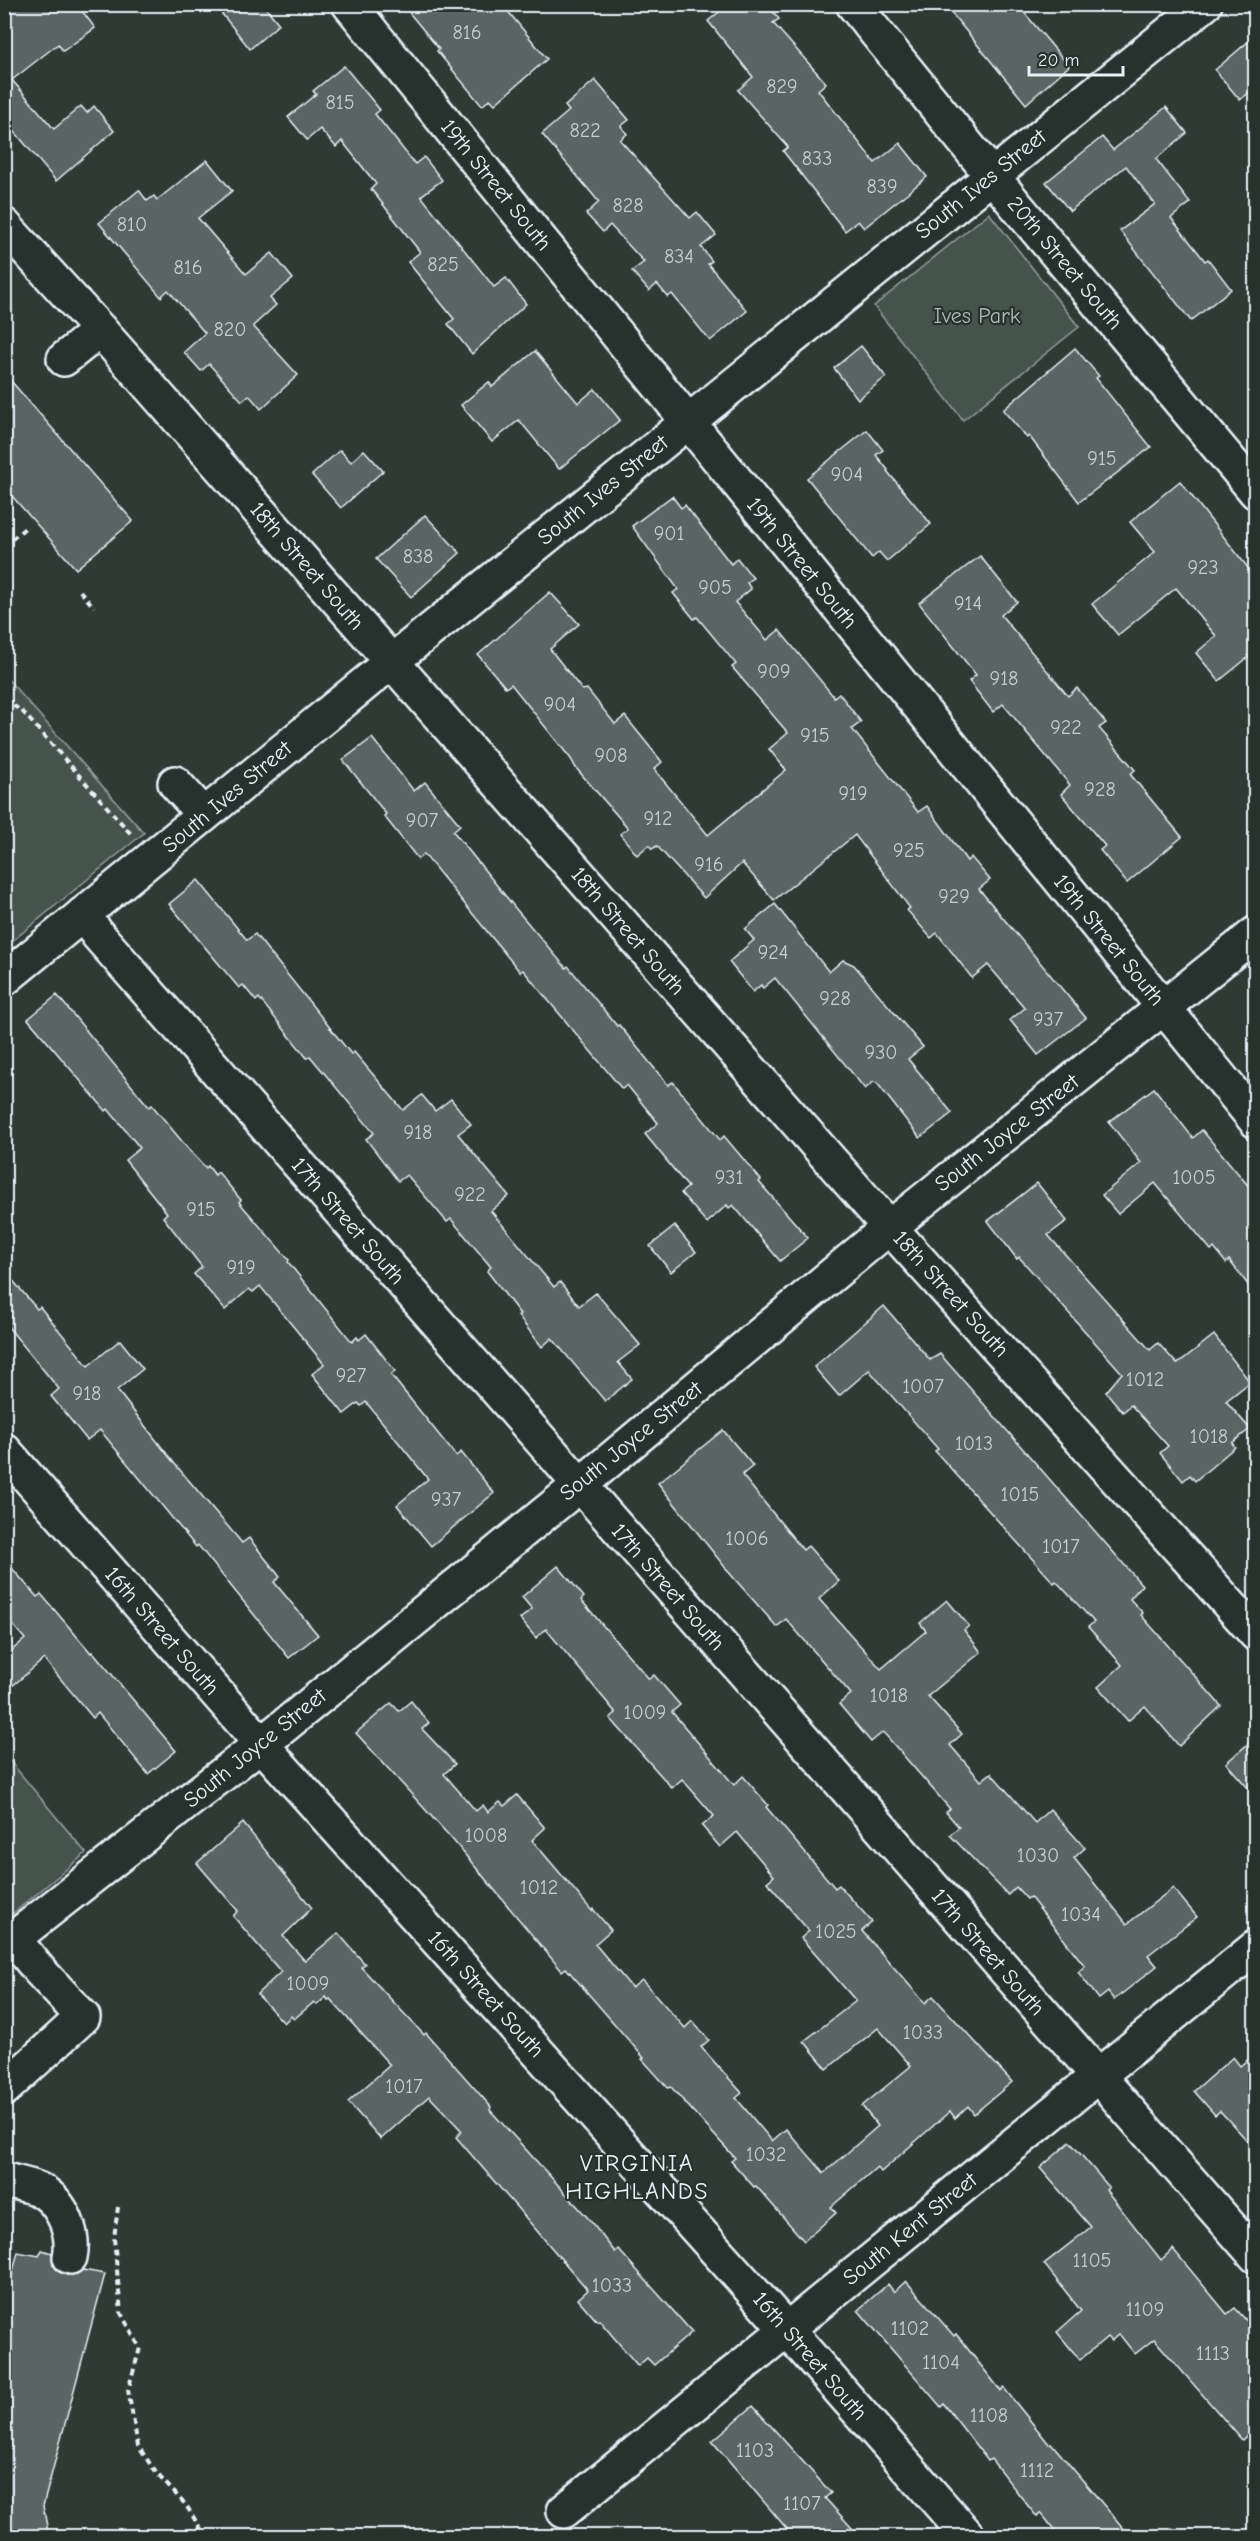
<svg xmlns="http://www.w3.org/2000/svg" width="1260" height="2541" font-family="'Comic Neue',sans-serif">
<rect width="100%" height="100%" fill="#2e3b35"/>
<filter id="ink" filterUnits="userSpaceOnUse"><feTurbulence type="fractalNoise" baseFrequency=".0167" numOctaves="2"/><feDisplacementMap in="SourceGraphic" scale="12" xChannelSelector="R" yChannelSelector="G"/><feConvolveMatrix kernelMatrix="1 2 1 2 8 2 1 2 1" color-interpolation-filters="sRGB"/></filter>
<g filter="url(#ink)">
<g fill="#45524e" stroke="#96a2a3" stroke-width="1.5">
<polygon points="989,213 1079,327 963,420 874,306"/>
<polygon points="4,675 144,833 5,947 4,947"/>
<polygon points="5,1755 86,1853 5,1920 4,1920"/>
</g>
<g fill="#596563" stroke="#e8f1f8" stroke-width="1.5">
<polygon points="4,4 77,4 95,28 63,51 58,44 12,80 54,129 81,106 87,113 94,106 114,131 56,181 4,119"/>
<polygon points="214,4 263,4 279,24 250,49"/>
<polygon points="402,4 502,4 547,59 495,104 490,99 482,106 437,51 439,49"/>
<polygon points="729,4 767,4 779,19 773,23 826,83 818,90 875,163 900,143 927,177 864,228 858,221 845,231 783,151 788,147 738,90 753,77 708,21"/>
<polygon points="944,4 1017,4 1069,66 1026,104"/>
<polygon points="1256,35 1256,87 1240,100 1215,70"/>
<polygon points="344,66 380,110 375,114 415,164 424,157 442,180 421,196 494,287 506,278 526,304 472,354 448,324 454,319 408,262 420,252 371,189 376,184 342,141 336,147 320,129 307,140 288,117 316,94 313,91"/>
<polygon points="595,80 629,120 621,126 627,134 620,140 690,218 697,212 716,235 701,247 712,261 708,264 747,311 710,341 672,294 668,297 657,284 649,291 632,271 644,262 610,225 603,232 586,214 599,202 542,134 569,111 565,106"/>
<polygon points="1166,107 1187,133 1156,159 1190,203 1171,218 1205,261 1208,259 1231,289 1191,321 1120,231 1155,204 1126,166 1070,211 1046,182 1102,137 1113,150"/>
<polygon points="207,160 232,191 198,218 246,274 272,253 293,279 270,298 276,305 253,326 298,375 261,409 249,395 242,401 209,364 201,371 184,352 205,333 168,290 161,297 99,223 139,190 147,201 154,196 157,200"/>
<polygon points="861,346 886,377 858,399 834,368"/>
<polygon points="1075,348 1099,376 1096,378 1151,447 1079,502 1029,436 1027,438 1003,410"/>
<polygon points="535,351 578,403 595,389 620,420 559,469 519,420 492,442 461,405 489,382 492,387"/>
<polygon points="4,373 133,521 76,569 4,487"/>
<polygon points="867,430 883,450 876,455 888,470 887,471 931,524 887,561 879,552 872,558 807,478"/>
<polygon points="340,450 351,462 364,450 383,471 341,508 312,475"/>
<polygon points="1180,481 1256,578 1256,651 1219,681 1196,653 1216,636 1176,588 1118,635 1092,604 1155,552 1130,522"/>
<polygon points="672,496 681,508 685,505 731,564 737,558 753,578 747,583 751,589 735,602 767,640 779,630 834,697 839,693 861,722 852,729 918,812 927,806 967,861 971,857 990,880 979,889 1086,1018 1038,1055 1010,1020 1025,1008 988,965 972,978 937,933 931,938 907,910 910,908 855,835 774,900 742,863 704,898 657,846 652,849 649,845 637,855 620,834 628,828 576,768 571,759 511,684 506,688 478,655 550,592 579,624 550,649 582,690 587,689 615,724 625,716 662,762 654,769 708,835 786,770 769,749 788,733 732,667 736,664 697,617 694,619 673,593 678,589 632,526"/>
<polygon points="425,515 460,553 411,597 376,559"/>
<polygon points="980,556 1017,602 1001,615 1068,696 1077,688 1106,723 1099,728 1135,770 1130,774 1182,837 1127,883 1100,850 1105,846 1061,794 1070,785 1003,704 993,712 969,681 976,675 919,603"/>
<polygon points="372,738 414,791 425,782 460,825 453,831 516,909 566,968 568,966 617,1026 619,1025 668,1085 673,1082 720,1140 724,1136 761,1180 759,1182 808,1238 780,1261 733,1205 729,1208 727,1205 707,1223 681,1193 688,1187 645,1134 658,1123 627,1085 622,1089 523,970 520,972 424,854 418,859 384,816 386,814 343,760"/>
<polygon points="198,880 247,940 255,934 351,1054 354,1052 403,1110 422,1095 435,1111 451,1099 471,1124 458,1134 509,1196 491,1211 554,1287 560,1282 579,1306 596,1293 620,1321 640,1345 618,1362 632,1379 605,1401 552,1338 542,1347 518,1316 520,1314 487,1271 491,1267 451,1219 447,1222 407,1175 398,1181 366,1139 374,1133 310,1056 307,1058 259,998 256,1001 243,985 239,988 169,904"/>
<polygon points="775,904 829,972 843,960 854,965 923,1047 908,1059 952,1113 920,1138 877,1083 873,1082 865,1089 775,978 763,988 761,985 753,992 729,962 754,940 745,929"/>
<polygon points="57,995 149,1107 152,1105 190,1151 206,1168 208,1166 215,1175 218,1172 241,1200 239,1202 289,1260 288,1262 352,1342 357,1337 359,1340 366,1334 395,1371 391,1375 456,1456 461,1452 494,1493 431,1546 397,1505 428,1479 366,1402 361,1406 358,1403 344,1414 312,1374 324,1364 260,1286 253,1292 249,1289 225,1310 194,1274 202,1267 163,1217 167,1213 125,1160 140,1148 108,1109 106,1111 28,1019"/>
<polygon points="1154,1088 1193,1138 1202,1130 1256,1195 1256,1295 1229,1260 1226,1263 1214,1248 1211,1250 1155,1183 1118,1214 1102,1195 1141,1163 1109,1122"/>
<polygon points="1037,1183 1067,1221 1048,1235 1150,1350 1158,1343 1177,1364 1214,1335 1250,1382 1226,1401 1250,1429 1232,1443 1235,1447 1195,1481 1190,1475 1183,1481 1160,1453 1168,1446 1131,1405 1123,1412 1106,1392 1122,1373 1019,1257 1017,1259 988,1221"/>
<polygon points="675,1226 696,1252 671,1272 650,1246"/>
<polygon points="4,1270 37,1309 40,1307 88,1366 120,1340 143,1369 117,1390 174,1463 242,1543 249,1538 280,1577 274,1582 318,1635 289,1658 198,1545 196,1547 100,1430 87,1440 51,1396 59,1389 4,1322"/>
<polygon points="884,1306 930,1360 940,1354 1142,1585 1130,1599 1143,1613 1141,1615 1221,1706 1179,1746 1145,1706 1128,1721 1098,1687 1122,1665 1088,1627 1094,1622 1056,1581 1054,1583 953,1471 935,1451 938,1449 869,1370 839,1396 814,1367"/>
<polygon points="723,1430 753,1466 742,1475 803,1550 808,1546 839,1581 819,1599 881,1669 926,1631 920,1623 947,1600 969,1626 964,1630 981,1652 928,1696 962,1734 950,1745 981,1781 991,1773 1035,1823 1050,1809 1085,1848 1074,1858 1127,1924 1173,1888 1197,1917 1148,1955 1157,1966 1114,2000 1108,1992 1099,1999 1078,1972 1085,1966 1030,1897 1027,1899 1016,1887 1008,1895 950,1835 959,1827 946,1812 950,1809 883,1732 871,1742 839,1704 851,1694 786,1619 777,1627 732,1576 658,1483"/>
<polygon points="4,1559 37,1597 41,1594 91,1653 93,1652 176,1751 148,1774 98,1713 93,1718 44,1659 4,1693 4,1657 25,1639 4,1615"/>
<polygon points="558,1566 584,1597 581,1600 649,1679 654,1675 680,1705 672,1712 734,1785 743,1776 768,1805 766,1807 835,1888 839,1885 872,1922 862,1931 925,2003 933,1996 1012,2082 974,2114 968,2106 955,2118 950,2111 881,2172 877,2167 831,2207 836,2213 804,2241 756,2186 754,2187 731,2161 735,2158 671,2087 668,2088 642,2059 644,2058 566,1968 562,1971 452,1839 356,1733 391,1703 399,1711 411,1701 429,1723 422,1729 455,1764 444,1774 476,1811 483,1805 488,1812 500,1802 504,1806 517,1795 545,1828 532,1840 592,1911 593,1909 611,1930 595,1944 632,1988 642,1980 685,2028 692,2021 709,2040 701,2047 742,2093 736,2098 772,2141 786,2129 824,2173 878,2126 862,2106 911,2066 878,2028 827,2069 804,2041 856,2001 801,1938 809,1931 767,1882 774,1876 737,1832 720,1847 702,1826 714,1816 682,1779 672,1788 610,1718 616,1713 546,1629 536,1638 520,1619 532,1609 522,1597"/>
<polygon points="1256,1737 1256,1797 1226,1763"/>
<polygon points="243,1823 312,1908 283,1936 305,1961 338,1933 365,1964 361,1967 424,2035 426,2033 491,2107 490,2110 588,2218 615,2252 618,2249 692,2332 654,2365 647,2358 638,2366 599,2320 597,2321 578,2299 588,2290 456,2137 462,2131 429,2096 381,2139 348,2102 390,2065 330,1999 328,2000 326,1997 317,2005 314,2002 294,2019 291,2016 284,2023 257,1994 281,1972 233,1916 238,1911 197,1863"/>
<polygon points="1256,2053 1256,2150 1220,2111 1215,2115 1194,2091 1233,2057 1240,2066"/>
<polygon points="1070,2142 1109,2187 1106,2190 1161,2260 1173,2249 1227,2314 1235,2308 1256,2331 1256,2427 1242,2440 1154,2339 1135,2354 1119,2334 1111,2341 1107,2337 1080,2360 1057,2332 1081,2311 1044,2264 1091,2227 1040,2168"/>
<polygon points="42,2250 52,2253 53,2265 59,2272 67,2275 77,2274 83,2270 105,2274 43,2506 49,2536 4,2536 4,2305 18,2252 39,2256"/>
<polygon points="906,2281 954,2336 956,2334 1001,2391 1004,2388 1049,2444 1051,2443 1130,2536 1059,2536 1041,2513 1037,2517 991,2459 988,2461 944,2404 941,2407 858,2310 888,2284 894,2292"/>
<polygon points="753,2406 831,2493 825,2498 859,2536 793,2536 712,2441"/>
</g>
<g fill="none" stroke-linecap="round" stroke-linejoin="round">
<g stroke="#e8f1f8" stroke-width="38">
<g id="minor">
<polyline points="349,4 1256,1121"/>
<polyline points="853,4 1015,204 1256,492"/>
<polyline points="4,225 100,330 875,1211 1256,1634"/>
<polyline points="64,359 100,330"/>
<polyline points="175,783 204,815"/>
<polyline points="83,914 98,935 1256,2256"/>
<polyline points="4,979 391,662 1205,4"/>
<polyline points="4,1450 278,1763 765,2305 968,2536"/>
<polyline points="4,1946 284,1726 598,1470 874,1240 1256,933"/>
<polyline points="4,2089 83,2017 39,1970 14,1939"/>
<path d="M 4,2184 L 10,2181 C 20,2184 33,2186 42,2191 C 63,2204 75,2234 70,2257"/>
<polyline points="564,2511 1256,1947"/>
</g>
</g>
<g stroke="#e8f1f8" stroke-width="4" stroke-dasharray="6 4.5" stroke-linecap="butt">
<polyline points="4,546 25,528"/>
<polyline points="80,591 94,607"/>
<polyline points="4,700 22,711 131,834"/>
<polyline points="118,2207 114,2238 121,2313 140,2348 128,2390 138,2446 157,2474 186,2505 205,2536"/>
</g>
<use href="#minor" stroke="#26332d" stroke-width="33"/>
</g>
</g>
<g text-anchor="middle" dominant-baseline="central" stroke-width="4.5" stroke-linejoin="round" paint-order="stroke">
<g font-size="20" fill="#c4ced3">
<text x="467" y="32">816</text>
<text x="782" y="86">829</text>
<text x="340" y="102">815</text>
<text x="585" y="130">822</text>
<text x="817" y="158">833</text>
<text x="882" y="186">839</text>
<text x="628" y="205">828</text>
<text x="132" y="224">810</text>
<text x="679" y="256">834</text>
<text x="443" y="264">825</text>
<text x="188" y="267">816</text>
<text x="230" y="329">820</text>
<text x="1102" y="458">915</text>
<text x="847" y="474">904</text>
<text x="669" y="533">901</text>
<text x="418" y="556">838</text>
<text x="1203" y="567">923</text>
<text x="715" y="587">905</text>
<text x="968" y="603">914</text>
<text x="774" y="671">909</text>
<text x="1004" y="678">918</text>
<text x="560" y="704">904</text>
<text x="1066" y="727">922</text>
<text x="815" y="735">915</text>
<text x="611" y="755">908</text>
<text x="1100" y="789">928</text>
<text x="853" y="793">919</text>
<text x="658" y="818">912</text>
<text x="422" y="820">907</text>
<text x="909" y="850">925</text>
<text x="709" y="864">916</text>
<text x="954" y="896">929</text>
<text x="773" y="952">924</text>
<text x="835" y="998">928</text>
<text x="1048" y="1019">937</text>
<text x="881" y="1052">930</text>
<text x="418" y="1132">918</text>
<text x="729" y="1177">931</text>
<text x="1194" y="1177">1005</text>
<text x="470" y="1194">922</text>
<text x="201" y="1209">915</text>
<text x="241" y="1267">919</text>
<text x="351" y="1375">927</text>
<text x="1145" y="1379">1012</text>
<text x="923" y="1386">1007</text>
<text x="87" y="1393">918</text>
<text x="1209" y="1436">1018</text>
<text x="974" y="1443">1013</text>
<text x="1020" y="1494">1015</text>
<text x="446" y="1499">937</text>
<text x="747" y="1538">1006</text>
<text x="1061" y="1546">1017</text>
<text x="889" y="1695">1018</text>
<text x="645" y="1712">1009</text>
<text x="486" y="1835">1008</text>
<text x="1038" y="1855">1030</text>
<text x="539" y="1887">1012</text>
<text x="1081" y="1914">1034</text>
<text x="836" y="1931">1025</text>
<text x="308" y="1983">1009</text>
<text x="923" y="2032">1033</text>
<text x="404" y="2086">1017</text>
<text x="766" y="2154">1032</text>
<text x="1092" y="2260">1105</text>
<text x="612" y="2285">1033</text>
<text x="1145" y="2309">1109</text>
<text x="910" y="2328">1102</text>
<text x="1213" y="2353">1113</text>
<text x="941" y="2362">1104</text>
<text x="989" y="2415">1108</text>
<text x="755" y="2450">1103</text>
<text x="1037" y="2470">1112</text>
<text x="802" y="2503">1107</text>
</g>
<g font-size="22" fill="#e8f1f8" stroke="#26332d">
<text transform="translate(981 184) rotate(-39)">South Ives Street</text>
<text transform="translate(496 185) rotate(51)">19th Street South</text>
<text transform="translate(1065 263) rotate(50)">20th Street South</text>
<text transform="translate(603 490) rotate(-39)">South Ives Street</text>
<text transform="translate(802 563) rotate(51)">19th Street South</text>
<text transform="translate(307 566) rotate(49)">18th Street South</text>
<text transform="translate(227 797) rotate(-40)">South Ives Street</text>
<text transform="translate(628 931) rotate(49)">18th Street South</text>
<text transform="translate(1109 940) rotate(51)">19th Street South</text>
<text transform="translate(1007 1133) rotate(-38)">South Joyce Street</text>
<text transform="translate(348 1221) rotate(49)">17th Street South</text>
<text transform="translate(951 1294) rotate(48)">18th Street South</text>
<text transform="translate(631 1441) rotate(-39)">South Joyce Street</text>
<text transform="translate(668 1587) rotate(49)">17th Street South</text>
<text transform="translate(162 1631) rotate(49)">16th Street South</text>
<text transform="translate(255 1748) rotate(-39)">South Joyce Street</text>
<text transform="translate(988 1952) rotate(49)">17th Street South</text>
<text transform="translate(486 1994) rotate(48)">16th Street South</text>
<text transform="translate(910 2229) rotate(-39)">South Kent Street</text>
<text transform="translate(810 2356) rotate(49)">16th Street South</text>
</g>
<g font-size="22" fill="#afb9bc" stroke="#26332d">
<text x="977" y="316">Ives Park</text>
</g>
<g font-size="24" letter-spacing="1.5" fill="#e8f1f8" stroke="#26332d">
<text x="637" y="2163">VIRGINIA<tspan x="637" dy="28">HIGHLANDS</tspan></text>
</g>
</g>
<rect width="1260" height="2541" fill="none" stroke="#26332d" stroke-width="24"/>
<rect x="12" y="12" width="1236" height="2517" fill="none" stroke="#e8f1f8" stroke-width="2" filter="url(#ink)"/>
<path d="M1029 66v9h94v-9" fill="none" stroke="#e8f1f8" stroke-width="3"/>
<text x="1038" y="66" font-size="18" fill="#e8f1f8" stroke="#26332d" stroke-width="4.5" paint-order="stroke">20 m</text>
</svg>
